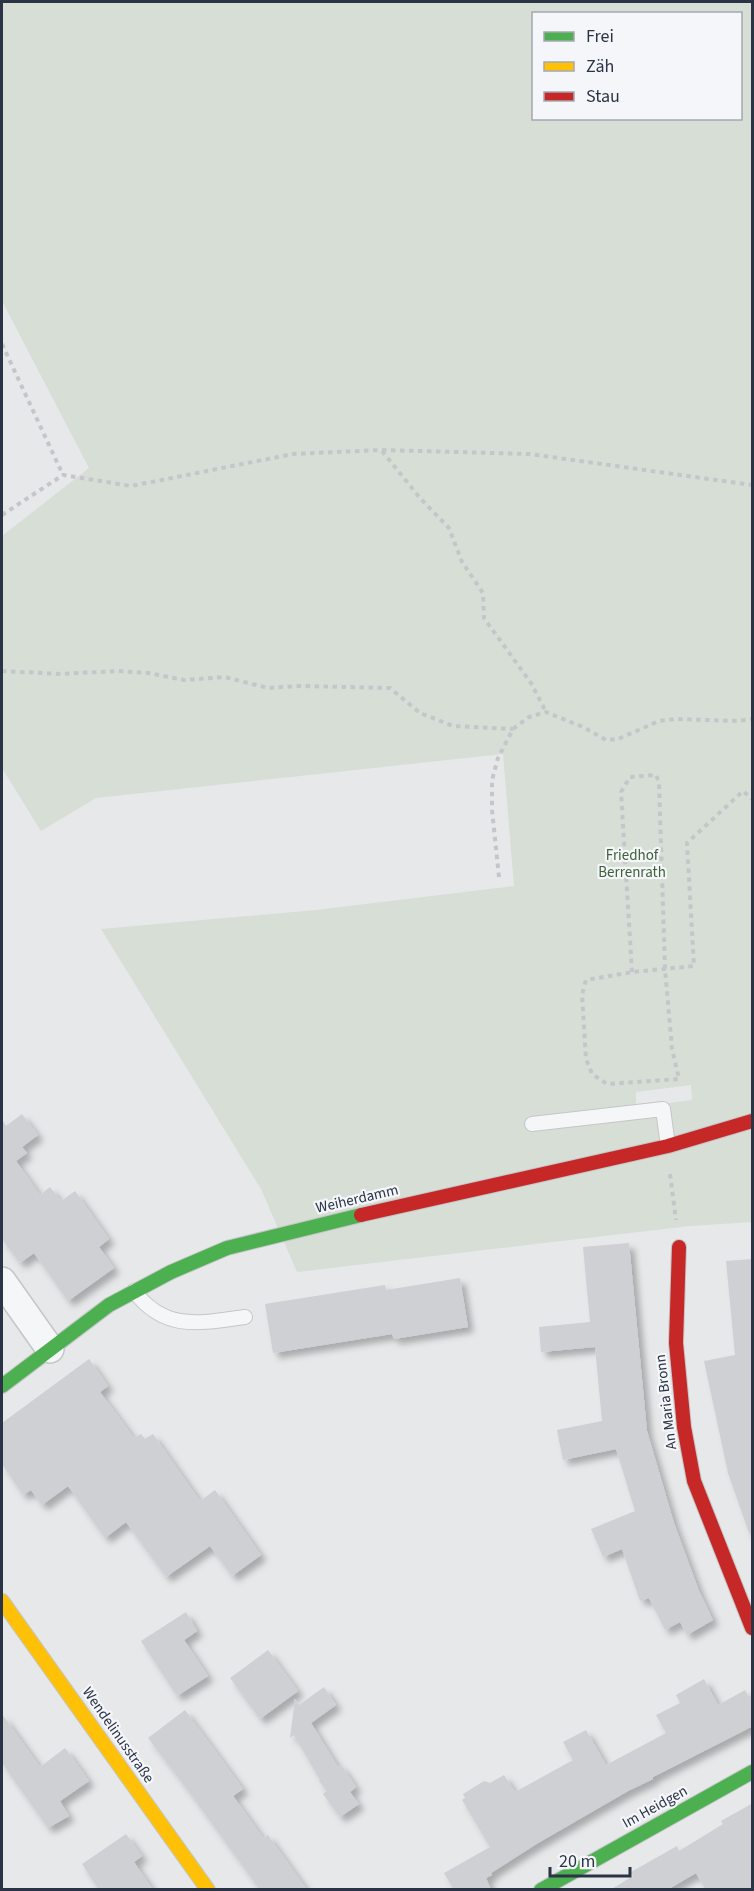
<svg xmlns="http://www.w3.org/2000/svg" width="754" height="1891" font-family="'Source Sans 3',sans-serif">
<defs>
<filter id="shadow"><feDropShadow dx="5.5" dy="5.5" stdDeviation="3" flood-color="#0004"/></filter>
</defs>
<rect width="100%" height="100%" fill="#e6e8ea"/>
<path fill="#d6ded6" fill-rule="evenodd" d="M 2,2 L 752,2 L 752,1222 L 690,1226 L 297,1272 L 261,1189 L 101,929 L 316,910 L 514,886 L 503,754 L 96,798 L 41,831 L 2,768 L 2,536 L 89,468 L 2,301 ZM 534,14 L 740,14 L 740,118 L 534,118 ZM 691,1085 L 692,1100 L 636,1107 L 636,1092 Z"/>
<g fill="#ced0d3" filter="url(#shadow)">
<polygon points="22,1114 38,1135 22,1147 27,1153 16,1161 40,1195 50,1187 61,1201 75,1191 109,1239 99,1247 114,1268 68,1301 34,1253 20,1263 2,1239 2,1119 6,1126"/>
<polygon points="629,1243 647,1431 674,1523 699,1591 713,1620 687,1635 680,1622 665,1630 649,1598 640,1601 622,1549 603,1557 591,1529 635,1511 616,1449 563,1460 557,1430 602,1421 595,1347 541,1352 539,1327 590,1322 583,1247"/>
<polygon points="753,1259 753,1533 749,1533 728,1473 704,1361 735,1355 726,1261"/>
<polygon points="460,1278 468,1327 394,1339 392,1334 273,1353 265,1304 385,1285 386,1290"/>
<polygon points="89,1359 108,1386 100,1392 134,1438 141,1434 145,1439 153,1434 200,1501 215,1490 261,1555 232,1576 210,1546 166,1577 126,1522 105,1538 68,1486 42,1505 31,1490 23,1495 2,1464 2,1423"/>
<polygon points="186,1612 197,1631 184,1640 208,1676 177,1696 141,1641"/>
<polygon points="268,1650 298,1691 260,1719 230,1678"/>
<polygon points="704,1679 718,1705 745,1690 753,1704 753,1726 653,1777 653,1779 628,1791 538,1843 491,1873 492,1875 486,1878 491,1890 454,1890 444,1873 490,1847 462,1800 465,1798 463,1794 484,1781 490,1783 504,1775 515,1792 573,1760 563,1742 586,1730 606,1765 666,1733 656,1715 680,1703 676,1695"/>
<polygon points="324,1687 336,1705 311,1723 338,1767 341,1765 356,1787 350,1792 359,1804 340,1817 323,1794 327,1791 319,1781 320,1780 294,1735 290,1738 295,1699 299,1705"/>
<polygon points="185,1710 243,1789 233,1796 263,1838 268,1835 307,1890 260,1890 187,1789 148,1738"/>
<polygon points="2,1714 40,1767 65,1748 89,1781 60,1801 69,1816 48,1828 2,1763"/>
<polygon points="753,1803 753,1890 706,1890 696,1873 667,1890 610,1890 633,1876 631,1872 677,1846 679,1851 723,1824 721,1821"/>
<polygon points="126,1834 142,1856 134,1862 153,1890 99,1890 82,1864"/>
</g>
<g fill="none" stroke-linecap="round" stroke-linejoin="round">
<g stroke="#c4c6c8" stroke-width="16">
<g id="lane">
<polyline points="532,1124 663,1109 668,1146"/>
<path d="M 134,1291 C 165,1332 200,1323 245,1317"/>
</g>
</g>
<g stroke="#c4c6c8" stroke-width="30">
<polyline id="street" points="2,1281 50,1349"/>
</g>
<g stroke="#c4c6c8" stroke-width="16">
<g id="fast">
<polyline points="2,1386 109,1305 171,1272 227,1248 361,1215"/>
<polyline points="541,1890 752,1772"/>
</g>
</g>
<g stroke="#c4c6c8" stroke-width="16">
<polyline id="slow" points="2,1601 208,1890"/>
</g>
<g stroke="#c4c6c8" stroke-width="16">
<g id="jam">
<polyline points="361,1215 668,1146 752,1121"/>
<polyline points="679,1247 676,1343 684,1427 694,1481 752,1628"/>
</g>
</g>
<g stroke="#c5c6ca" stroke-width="4" stroke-dasharray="4.5 4.5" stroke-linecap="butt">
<polyline points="2,344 63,475"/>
<polyline points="382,451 420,498 449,528 462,562 483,593 484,618 531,683 546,712"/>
<polyline points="2,515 63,475 131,486 293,454 381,450 530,454 752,485"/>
<polyline points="2,671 61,674 118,671 148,673 184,680 225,677 268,688 300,686 390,688 420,713 453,726 513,729"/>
<polyline points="499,877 492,810 492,780 498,758 513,729 529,717 546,712 583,727 606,740 618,739 659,721 676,719 737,721 752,719"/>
<polyline points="632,972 621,792 630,777 656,775 659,782 665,969 672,1049 679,1079 607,1084 592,1074 586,1059 582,995 586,980 627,973 632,972 694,966 687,843 743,791 752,799"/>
<polyline points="670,1174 676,1220"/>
</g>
<use href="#lane" stroke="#f5f6f7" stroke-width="14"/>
<use href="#street" stroke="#f5f6f7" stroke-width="27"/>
<use href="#fast" stroke="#4caf50" stroke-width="14"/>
<use href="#slow" stroke="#ffc107" stroke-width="14"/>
<use href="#jam" stroke="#c62828" stroke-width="14"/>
</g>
<g text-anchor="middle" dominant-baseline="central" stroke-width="4.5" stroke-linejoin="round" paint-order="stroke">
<g font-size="15" fill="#3f6138" stroke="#f4f6f9">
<text x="632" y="855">Friedhof<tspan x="632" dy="17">Berrenrath</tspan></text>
</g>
<g font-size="15" fill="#2b3445" stroke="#f4f6f9">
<text transform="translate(357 1199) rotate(-13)">Weiherdamm</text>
<text transform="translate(666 1402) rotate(-97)">An Maria Bronn</text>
<text transform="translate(118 1735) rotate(55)">Wendelinusstraße</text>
<text transform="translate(655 1807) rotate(-29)">Im Heidgen</text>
</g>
</g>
<rect width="754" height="1891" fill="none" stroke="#2b3445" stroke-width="6"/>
<rect x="532" y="12" width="210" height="108" fill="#f4f6f9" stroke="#a4a8b1" stroke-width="1.5"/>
<rect x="544" y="32" width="30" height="9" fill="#4caf50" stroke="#a4a8b1" stroke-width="1.5"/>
<text x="586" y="42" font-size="18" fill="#2b3445">Frei</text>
<rect x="544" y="62" width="30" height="9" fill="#ffc107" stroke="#a4a8b1" stroke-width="1.5"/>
<text x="586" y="72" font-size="18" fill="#2b3445">Zäh</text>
<rect x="544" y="92" width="30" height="9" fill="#c62828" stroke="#a4a8b1" stroke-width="1.5"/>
<text x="586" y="102" font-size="18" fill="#2b3445">Stau</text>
<path d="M550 1867v9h80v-9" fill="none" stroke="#2b3445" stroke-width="3"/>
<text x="559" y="1867" font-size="18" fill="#2b3445" stroke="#f4f6f9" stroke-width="4.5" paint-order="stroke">20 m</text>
</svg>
